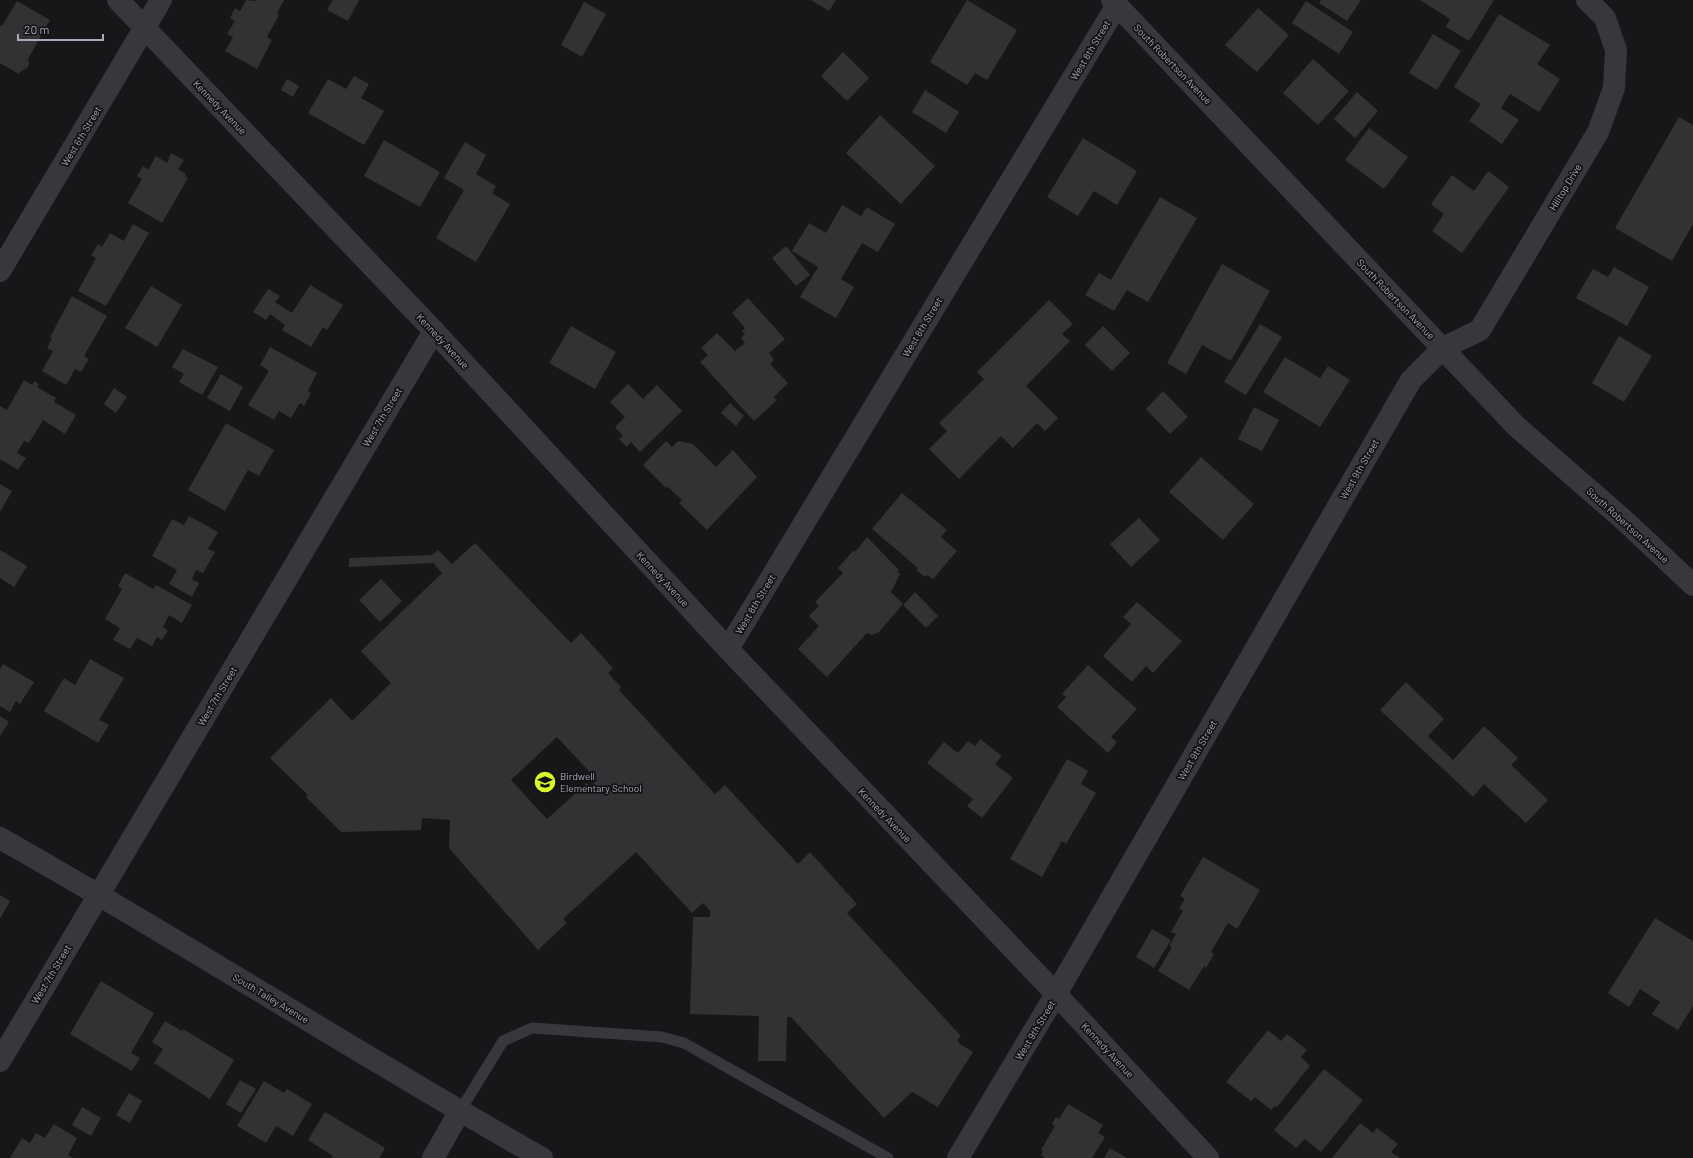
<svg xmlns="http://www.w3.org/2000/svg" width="1693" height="1158" font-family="Barlow,sans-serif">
<rect width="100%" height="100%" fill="#171618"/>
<g fill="#333134" fill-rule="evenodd">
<polygon points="246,0 255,1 256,0 284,0 277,13 279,15 267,37 272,40 257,69 225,51 233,37 227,34 235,21 230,18 235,8 240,11"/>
<polygon points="333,0 359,0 348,21 327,10"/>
<polygon points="811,0 836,0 829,11"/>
<polygon points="967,0 1017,30 987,80 975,73 967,85 930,62"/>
<polygon points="1321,0 1361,0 1347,21 1319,3"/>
<polygon points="1420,0 1494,0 1469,41 1446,27 1450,19"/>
<polygon points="17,1 50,20 28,59 29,65 27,68 21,71 19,74 0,63 0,25 2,26"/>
<polygon points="1306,1 1353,32 1339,54 1292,23"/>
<polygon points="584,2 606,14 582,57 561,45"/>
<polygon points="1258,8 1289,35 1257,72 1225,45"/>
<polygon points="1499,14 1550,45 1537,64 1560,79 1539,112 1510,94 1501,108 1519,120 1502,144 1469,121 1481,104 1454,87"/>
<polygon points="1433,34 1461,51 1437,90 1409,73"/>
<polygon points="843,52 869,78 847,101 821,76"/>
<polygon points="1313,59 1349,91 1318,125 1283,93"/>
<polygon points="354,76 369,84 361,98 384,111 364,145 308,113 328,79 346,89"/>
<polygon points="287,79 299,86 293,97 281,90"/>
<polygon points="925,90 959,112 946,133 912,112"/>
<polygon points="1357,92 1378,111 1355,138 1334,119"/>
<polygon points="880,115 935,166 901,204 846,153"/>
<polygon points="1679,117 1693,125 1693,224 1672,261 1615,228"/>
<polygon points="1369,128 1408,157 1384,189 1345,160"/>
<polygon points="1083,138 1137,171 1117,205 1094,191 1078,216 1047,197"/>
<polygon points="384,140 440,172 420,207 364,176"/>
<polygon points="465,142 486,155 476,174 496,186 492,193 510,204 476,262 436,238 464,190 444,178"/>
<polygon points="171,153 184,160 178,169 186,174 185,176 188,178 162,223 128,203 142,179 137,176 143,166 148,170 156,156 167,163"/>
<polygon points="1488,171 1509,187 1462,253 1432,231 1444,214 1431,204 1452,175 1474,191"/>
<polygon points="1160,197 1197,218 1148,302 1127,290 1114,311 1085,295 1099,273 1111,280"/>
<polygon points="842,205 861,216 867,207 895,224 878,252 862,243 841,279 854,287 836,318 800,297 818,267 792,251 809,223 826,233"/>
<polygon points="133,224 149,233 106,306 78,291 96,258 91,255 98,244 102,247 110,233 124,241"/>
<polygon points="786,246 810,275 796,286 772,258"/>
<polygon points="1222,264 1270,291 1231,361 1202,345 1186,374 1167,363"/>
<polygon points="1614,267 1649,287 1627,326 1576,298 1593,269 1608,277"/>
<polygon points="310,285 343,305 327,330 323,327 311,347 282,330 285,325 270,314 266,320 253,312 268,289 280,296 275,302 292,313"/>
<polygon points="151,286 182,305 157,347 125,328"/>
<polygon points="72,296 107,316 84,356 89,359 81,372 75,369 66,385 42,371 53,351 47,348 52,338 50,337"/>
<polygon points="748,298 785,339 769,353 774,360 770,364 788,383 774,397 777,400 754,421 700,362 708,355 701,348 717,333 735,351 745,343 741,338 745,334 742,331 745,328 732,313"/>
<polygon points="1049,300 1073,324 1062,334 1070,341 1026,386 1058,418 1045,431 1037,423 1013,448 1001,436 959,479 929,449 947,431 939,423 984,379 977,372"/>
<polygon points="1260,324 1282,337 1246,395 1224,382"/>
<polygon points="571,326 616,352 595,389 549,363"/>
<polygon points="1103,326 1130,353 1112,371 1085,345"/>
<polygon points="1619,336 1652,356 1624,402 1592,383"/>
<polygon points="270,347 317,373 308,391 311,393 304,406 300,403 291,418 279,411 274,420 248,405 269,371 260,365"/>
<polygon points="183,349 218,367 202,395 179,382 184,374 172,367"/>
<polygon points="1285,357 1320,378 1328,366 1350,380 1320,427 1263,392"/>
<polygon points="221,374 243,387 230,411 207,398"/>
<polygon points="24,380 32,385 34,381 39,384 37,387 56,398 54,402 76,415 65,434 43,420 29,443 24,441 17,453 26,458 18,470 0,459 0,406 7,410"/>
<polygon points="628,384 643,399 657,385 682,411 640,452 631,442 627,447 619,439 623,436 615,427 625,417 610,402"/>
<polygon points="114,388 127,397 116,413 104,404"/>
<polygon points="1163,391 1188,417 1170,434 1146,409"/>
<polygon points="730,403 744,416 736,426 721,413"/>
<polygon points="1254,407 1279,420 1262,451 1238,439"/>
<polygon points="226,423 274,450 259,476 248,470 225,511 188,490"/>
<polygon points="666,441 672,447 678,441 693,444 716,467 733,450 757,477 707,530 679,503 682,500 667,486 666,488 643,465"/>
<polygon points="1201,457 1254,504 1223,540 1169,492"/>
<polygon points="0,484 12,491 0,512"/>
<polygon points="902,493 947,530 941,537 957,551 933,579 927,575 925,577 916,570 918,568 872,529"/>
<polygon points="189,516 218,532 208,549 215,552 203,573 196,570 192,579 199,583 192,597 169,584 177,570 152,556 172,519 184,525"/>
<polygon points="1139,518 1160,540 1131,567 1110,544"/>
<polygon points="867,537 899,570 897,572 900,574 891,592 903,604 879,632 872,635 867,633 827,677 798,649 819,626 809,616 819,606 815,602 843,573 838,568 854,550 855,552"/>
<path d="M 475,543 L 571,643 L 581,633 L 613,668 L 608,673 L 621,687 L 619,690 L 715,794 L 725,785 L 798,864 L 810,852 L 857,904 L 847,913 L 961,1036 L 957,1040 L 960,1044 L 973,1052 L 938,1107 L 912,1092 L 884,1118 L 791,1017 L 787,1017 L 786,1061 L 758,1061 L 759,1016 L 690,1014 L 693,917 L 710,917 L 710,911 L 703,903 L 692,913 L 636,852 L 563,919 L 567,923 L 538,950 L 449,848 L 450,820 L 422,818 L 421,830 L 341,832 L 306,797 L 308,795 L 270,758 L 331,698 L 352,721 L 391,683 L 361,651 L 442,573 L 433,563 L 349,567 L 349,558 L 432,555 L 438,550 L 452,564 ZM 557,737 L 597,780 L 590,787 L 587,783 L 547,819 L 511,780 Z"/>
<polygon points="0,550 27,566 14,587 0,578"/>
<polygon points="125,573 153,589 156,585 192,605 182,623 169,615 163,627 168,630 162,640 157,637 152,646 137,638 130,649 113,640 120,628 105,619 122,589 118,586"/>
<polygon points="381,579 402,601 380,622 359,600"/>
<polygon points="915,592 938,616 926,628 904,606 904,604"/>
<polygon points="1137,602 1182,641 1153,673 1146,666 1132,682 1103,656 1131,624 1123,617"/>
<polygon points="90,659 124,678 99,720 109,725 98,743 44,711 64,678 75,685"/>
<polygon points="3,664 34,682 20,704 16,701 10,712 0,706 0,669"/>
<polygon points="1088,665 1137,709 1111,737 1117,742 1108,753 1057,707 1066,697 1062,694"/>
<polygon points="1406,682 1444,719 1428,736 1453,760 1484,726 1518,758 1511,765 1548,800 1526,823 1484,784 1473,797 1380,710"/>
<polygon points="0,716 9,722 0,736"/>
<polygon points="980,739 1002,756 995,764 1013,778 982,818 967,806 973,799 927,763 944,742 958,753 968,741 975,746"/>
<polygon points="1067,759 1088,771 1081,784 1096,793 1066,844 1062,841 1042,877 1010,859"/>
<polygon points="1203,857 1260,890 1237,929 1228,923 1211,952 1214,954 1206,968 1204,966 1189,990 1158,971 1172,947 1169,946 1176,934 1171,932 1183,911 1179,908 1185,899 1180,896"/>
<polygon points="0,895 10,901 0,919"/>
<polygon points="1655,918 1693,941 1693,1006 1678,1030 1652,1014 1660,1002 1640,989 1629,1007 1608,993"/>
<polygon points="1152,929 1171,940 1154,968 1136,957"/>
<polygon points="101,981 154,1013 131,1053 140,1058 132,1071 70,1034"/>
<polygon points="165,1021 182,1031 183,1029 234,1060 210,1099 154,1063 163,1049 152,1042"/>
<polygon points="1268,1030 1281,1041 1287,1034 1307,1050 1301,1057 1310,1066 1277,1107 1275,1106 1271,1110 1255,1097 1251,1101 1226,1082"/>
<polygon points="1324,1069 1363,1100 1321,1152 1305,1139 1296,1148 1274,1130"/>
<polygon points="240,1080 256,1089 241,1113 226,1104"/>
<polygon points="264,1081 284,1093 287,1089 312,1104 293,1136 276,1126 266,1143 237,1126"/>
<polygon points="129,1093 142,1101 130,1123 116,1115"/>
<polygon points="1068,1104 1103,1125 1098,1133 1105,1137 1092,1158 1045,1158 1041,1155 1043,1151 1041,1150 1055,1126 1052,1124 1056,1117 1059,1119"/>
<polygon points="82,1107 101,1118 91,1136 72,1125"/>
<polygon points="325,1112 385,1148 379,1158 332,1158 333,1156 308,1140"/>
<polygon points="1360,1123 1373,1133 1377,1128 1398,1144 1391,1152 1400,1158 1332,1158"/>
<polygon points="54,1124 77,1138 68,1155 73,1158 10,1158 22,1138 30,1143 36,1133 45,1138"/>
<polygon points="1110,1148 1127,1158 1104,1158"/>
</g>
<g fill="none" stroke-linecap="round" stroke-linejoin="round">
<polyline stroke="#39373d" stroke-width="11" points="460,1111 503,1041 532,1028 662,1037 684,1043 888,1158"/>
<g stroke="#39373d" stroke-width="22">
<polyline points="118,0 434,331 728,649 1056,994 1208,1158"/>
<polyline points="1112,0 1516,426 1625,521 1693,585"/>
<polyline points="0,271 161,0"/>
<polyline points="728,649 1117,5"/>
<path d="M 0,838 C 183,941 359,1055 542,1158"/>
<polyline points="0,1061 434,331"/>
<polyline points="433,1158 460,1111"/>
<polyline points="958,1158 1056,994 1411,380 1443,348 1480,330 1598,132 1614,88 1616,50 1605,18 1587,0"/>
</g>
</g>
<defs>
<g id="school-disc" transform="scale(1.15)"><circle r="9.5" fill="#d4fa2c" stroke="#121113"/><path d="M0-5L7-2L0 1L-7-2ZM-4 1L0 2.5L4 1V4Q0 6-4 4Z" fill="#111"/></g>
</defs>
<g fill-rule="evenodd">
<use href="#school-disc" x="545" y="782"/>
</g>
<g text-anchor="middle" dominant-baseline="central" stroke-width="3.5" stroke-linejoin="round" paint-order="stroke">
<g font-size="10" fill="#aba8b9" stroke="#121113">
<text transform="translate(1090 50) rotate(-59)">West 8th Street</text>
<text transform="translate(1173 64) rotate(46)">South Robertson Avenue</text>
<text transform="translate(220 107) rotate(46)">Kennedy Avenue</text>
<text transform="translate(81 136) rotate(-59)">West 6th Street</text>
<text transform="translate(1565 187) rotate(-59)">Hilltop Drive</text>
<text transform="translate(1396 299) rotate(46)">South Robertson Avenue</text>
<text transform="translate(922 327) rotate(-59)">West 8th Street</text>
<text transform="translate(443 341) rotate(47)">Kennedy Avenue</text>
<text transform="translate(382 417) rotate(-59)">West 7th Street</text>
<text transform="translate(1359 469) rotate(-60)">West 9th Street</text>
<text transform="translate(1628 525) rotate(42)">South Robertson Avenue</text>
<text transform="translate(663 579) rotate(47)">Kennedy Avenue</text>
<text transform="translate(755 604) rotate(-59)">West 8th Street</text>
<text transform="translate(217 696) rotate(-59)">West 7th Street</text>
<text transform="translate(1197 750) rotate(-60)">West 9th Street</text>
<text transform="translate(885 815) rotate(46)">Kennedy Avenue</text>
<text transform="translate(51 974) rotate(-59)">West 7th Street</text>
<text transform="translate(271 998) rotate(31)">South Talley Avenue</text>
<text transform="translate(1035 1030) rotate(-59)">West 9th Street</text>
<text transform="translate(1108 1050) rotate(47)">Kennedy Avenue</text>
</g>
<g font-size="10" fill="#aba8b9" stroke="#121113" text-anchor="start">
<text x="560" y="776">Birdwell<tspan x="560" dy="12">Elementary School</tspan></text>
</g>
</g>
<path d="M18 34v6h85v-6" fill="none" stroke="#aba8b9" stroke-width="2"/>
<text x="24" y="34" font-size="12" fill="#aba8b9" stroke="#121113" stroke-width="3" paint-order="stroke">20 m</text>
</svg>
